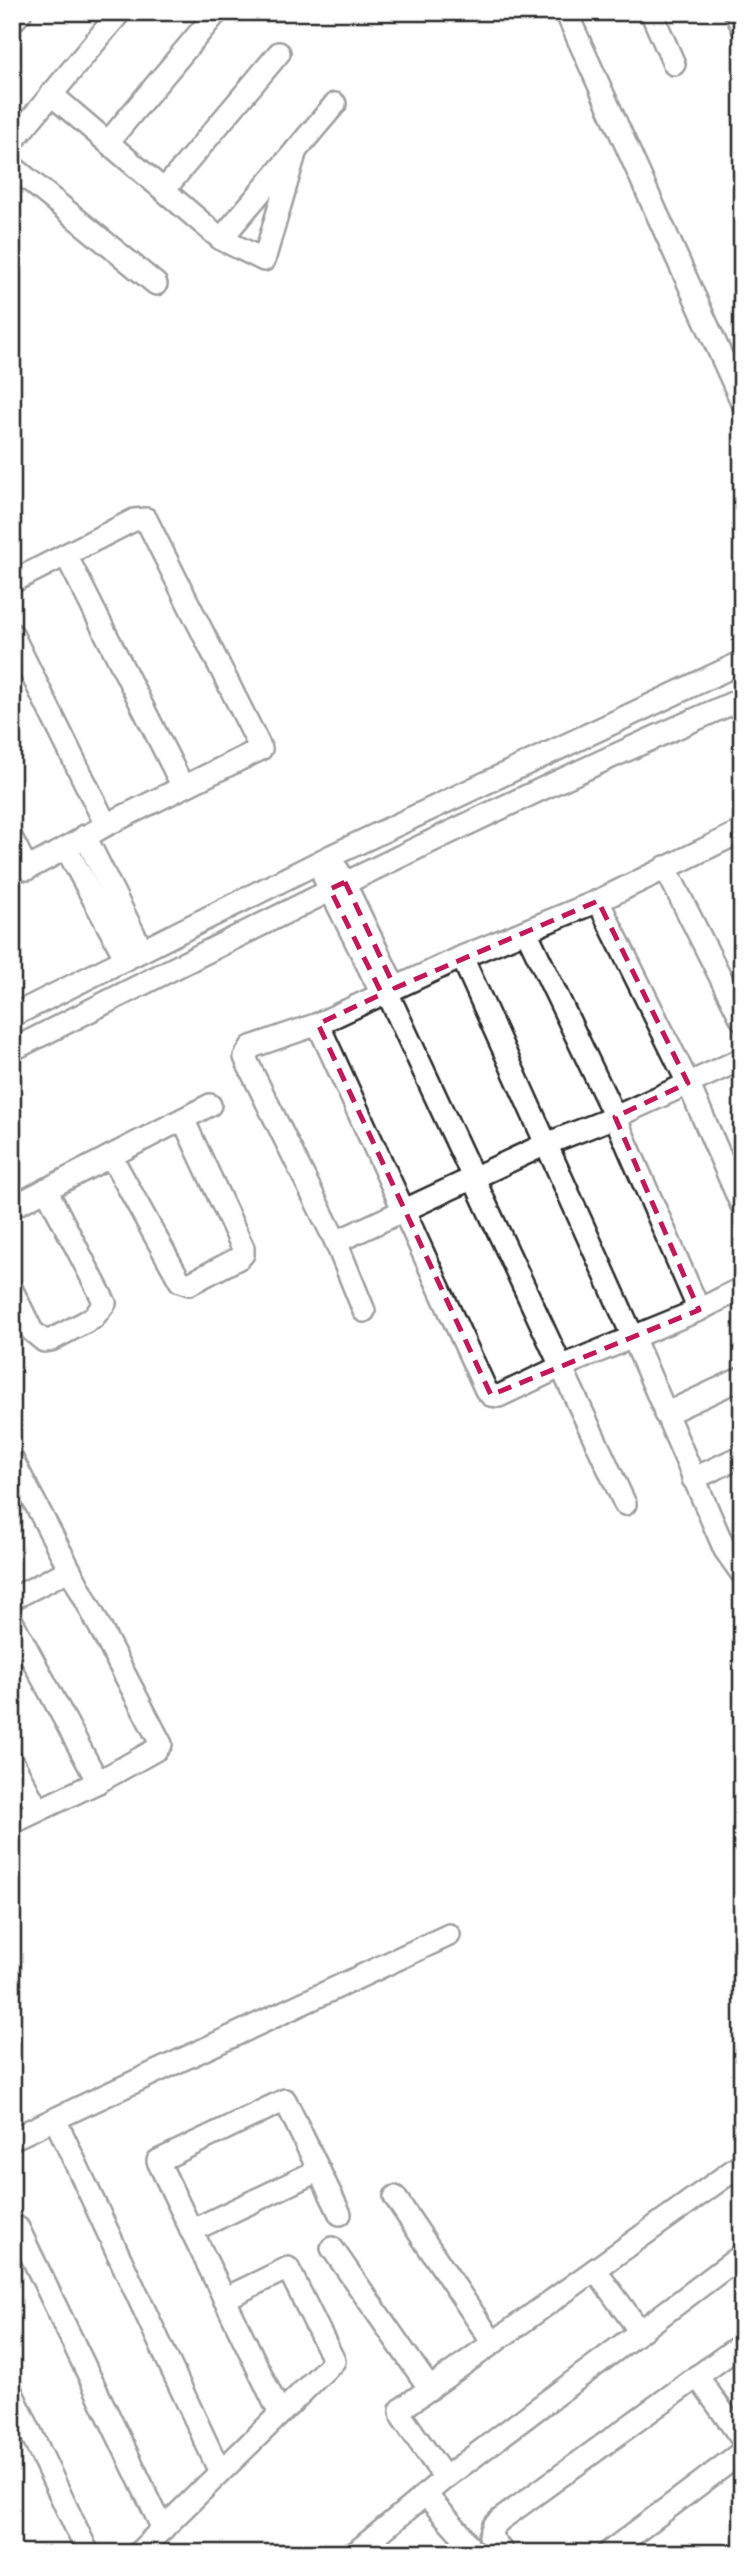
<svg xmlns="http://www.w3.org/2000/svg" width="754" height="2565" font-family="'Patrick Hand',sans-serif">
<rect width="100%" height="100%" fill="#fff"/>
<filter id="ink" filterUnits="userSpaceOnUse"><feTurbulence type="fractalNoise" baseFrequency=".0143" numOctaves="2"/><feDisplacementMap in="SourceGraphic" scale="14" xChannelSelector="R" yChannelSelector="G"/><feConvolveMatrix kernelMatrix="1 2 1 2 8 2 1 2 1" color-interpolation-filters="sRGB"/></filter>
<g filter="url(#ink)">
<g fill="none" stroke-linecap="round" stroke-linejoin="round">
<g stroke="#2b2b2b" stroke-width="26">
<g id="minor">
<polyline points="566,12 742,402"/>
<polyline points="651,12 674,64"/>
<polyline points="735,12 742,26"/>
<polyline points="12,22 21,12"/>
<polyline points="51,94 221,239 264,260 296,150"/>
<polyline points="12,142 120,12"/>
<polyline points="108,142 217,12"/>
<polyline points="12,166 156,284"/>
<polyline points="164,190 279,53"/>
<polyline points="221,239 335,104"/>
<polyline points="66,555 183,787"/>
<polyline points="12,582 134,520 146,519 261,749 106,825 66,848 126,959"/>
<polyline points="12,634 106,825"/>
<polyline points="85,836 142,950"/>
<polyline points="12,839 27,869 66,848"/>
<polyline points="665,867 742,1020"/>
<polyline points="338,870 395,988"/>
<polyline points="324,877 382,994"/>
<polyline points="598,901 688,1083 742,1206"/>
<polyline points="526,931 615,1117 699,1310"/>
<polyline points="462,957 633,1337 725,1550 742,1574"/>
<polyline points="387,992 625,1504"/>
<polyline points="12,1016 331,856 742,662"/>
<polyline points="318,1024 486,1390 491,1395 499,1396 560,1367 699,1310 742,1288"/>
<path d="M 12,1050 C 253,928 494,806 742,699"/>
<polyline points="111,1156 180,1281 189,1284 239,1258 243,1254 243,1248 183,1119"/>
<polyline points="12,1207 210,1105"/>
<polyline points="336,1242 546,1144 615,1117 742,1059"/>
<polyline points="12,1290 32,1331 44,1341 51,1340 93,1318 105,1303 46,1189"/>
<polyline points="364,1311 336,1242 249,1066 245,1057 251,1047 318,1024 462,957 598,901 742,831"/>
<polyline points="665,1414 742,1378"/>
<polyline points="12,1459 161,1744 157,1749 98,1782 12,1823"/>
<polyline points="693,1479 742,1456"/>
<polyline points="12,1599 69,1570"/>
<polyline points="12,1621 98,1782"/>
<polyline points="12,1761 38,1810"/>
<polyline points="55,2119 220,2472"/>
<polyline points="12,2139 449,1935"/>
<polyline points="395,2197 493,2343"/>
<polyline points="12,2230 18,2228 163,2529"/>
<polyline points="191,2231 319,2170"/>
<polyline points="332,2248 430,2389"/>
<polyline points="595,2270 640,2331"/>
<polyline points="697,2376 742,2439"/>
<polyline points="12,2393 88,2553"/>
<polyline points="280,2414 158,2161 285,2100 340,2214"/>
<polyline points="445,2478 402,2417 401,2410 404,2407 742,2164"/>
<polyline points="426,2495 460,2533 473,2553"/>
<polyline points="138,2553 334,2361 288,2268 224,2299"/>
<polyline points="355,2553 445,2478 742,2255"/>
<polyline points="503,2553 490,2536 493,2527 500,2520 742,2344"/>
<polyline points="608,2553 742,2452"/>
</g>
</g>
<use href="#minor" stroke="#fff" stroke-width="21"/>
</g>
</g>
<path d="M0 0H754V2565H0ZM 345,882 L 395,988 L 598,901 L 688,1083 L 615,1117 L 699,1310 L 491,1395 L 318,1024 L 382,994 L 330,889 Z" fill="#fff" fill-opacity=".55" fill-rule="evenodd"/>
<path fill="none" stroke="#c2185b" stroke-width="5" stroke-dasharray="14 9" stroke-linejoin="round" d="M 345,882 L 395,988 L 598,901 L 688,1083 L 615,1117 L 699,1310 L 491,1395 L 318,1024 L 382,994 L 330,889 Z"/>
<rect width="754" height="2565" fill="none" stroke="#fff" stroke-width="42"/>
<rect x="21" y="21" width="712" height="2523" fill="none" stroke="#2b2b2b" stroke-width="2.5" filter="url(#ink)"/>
</svg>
